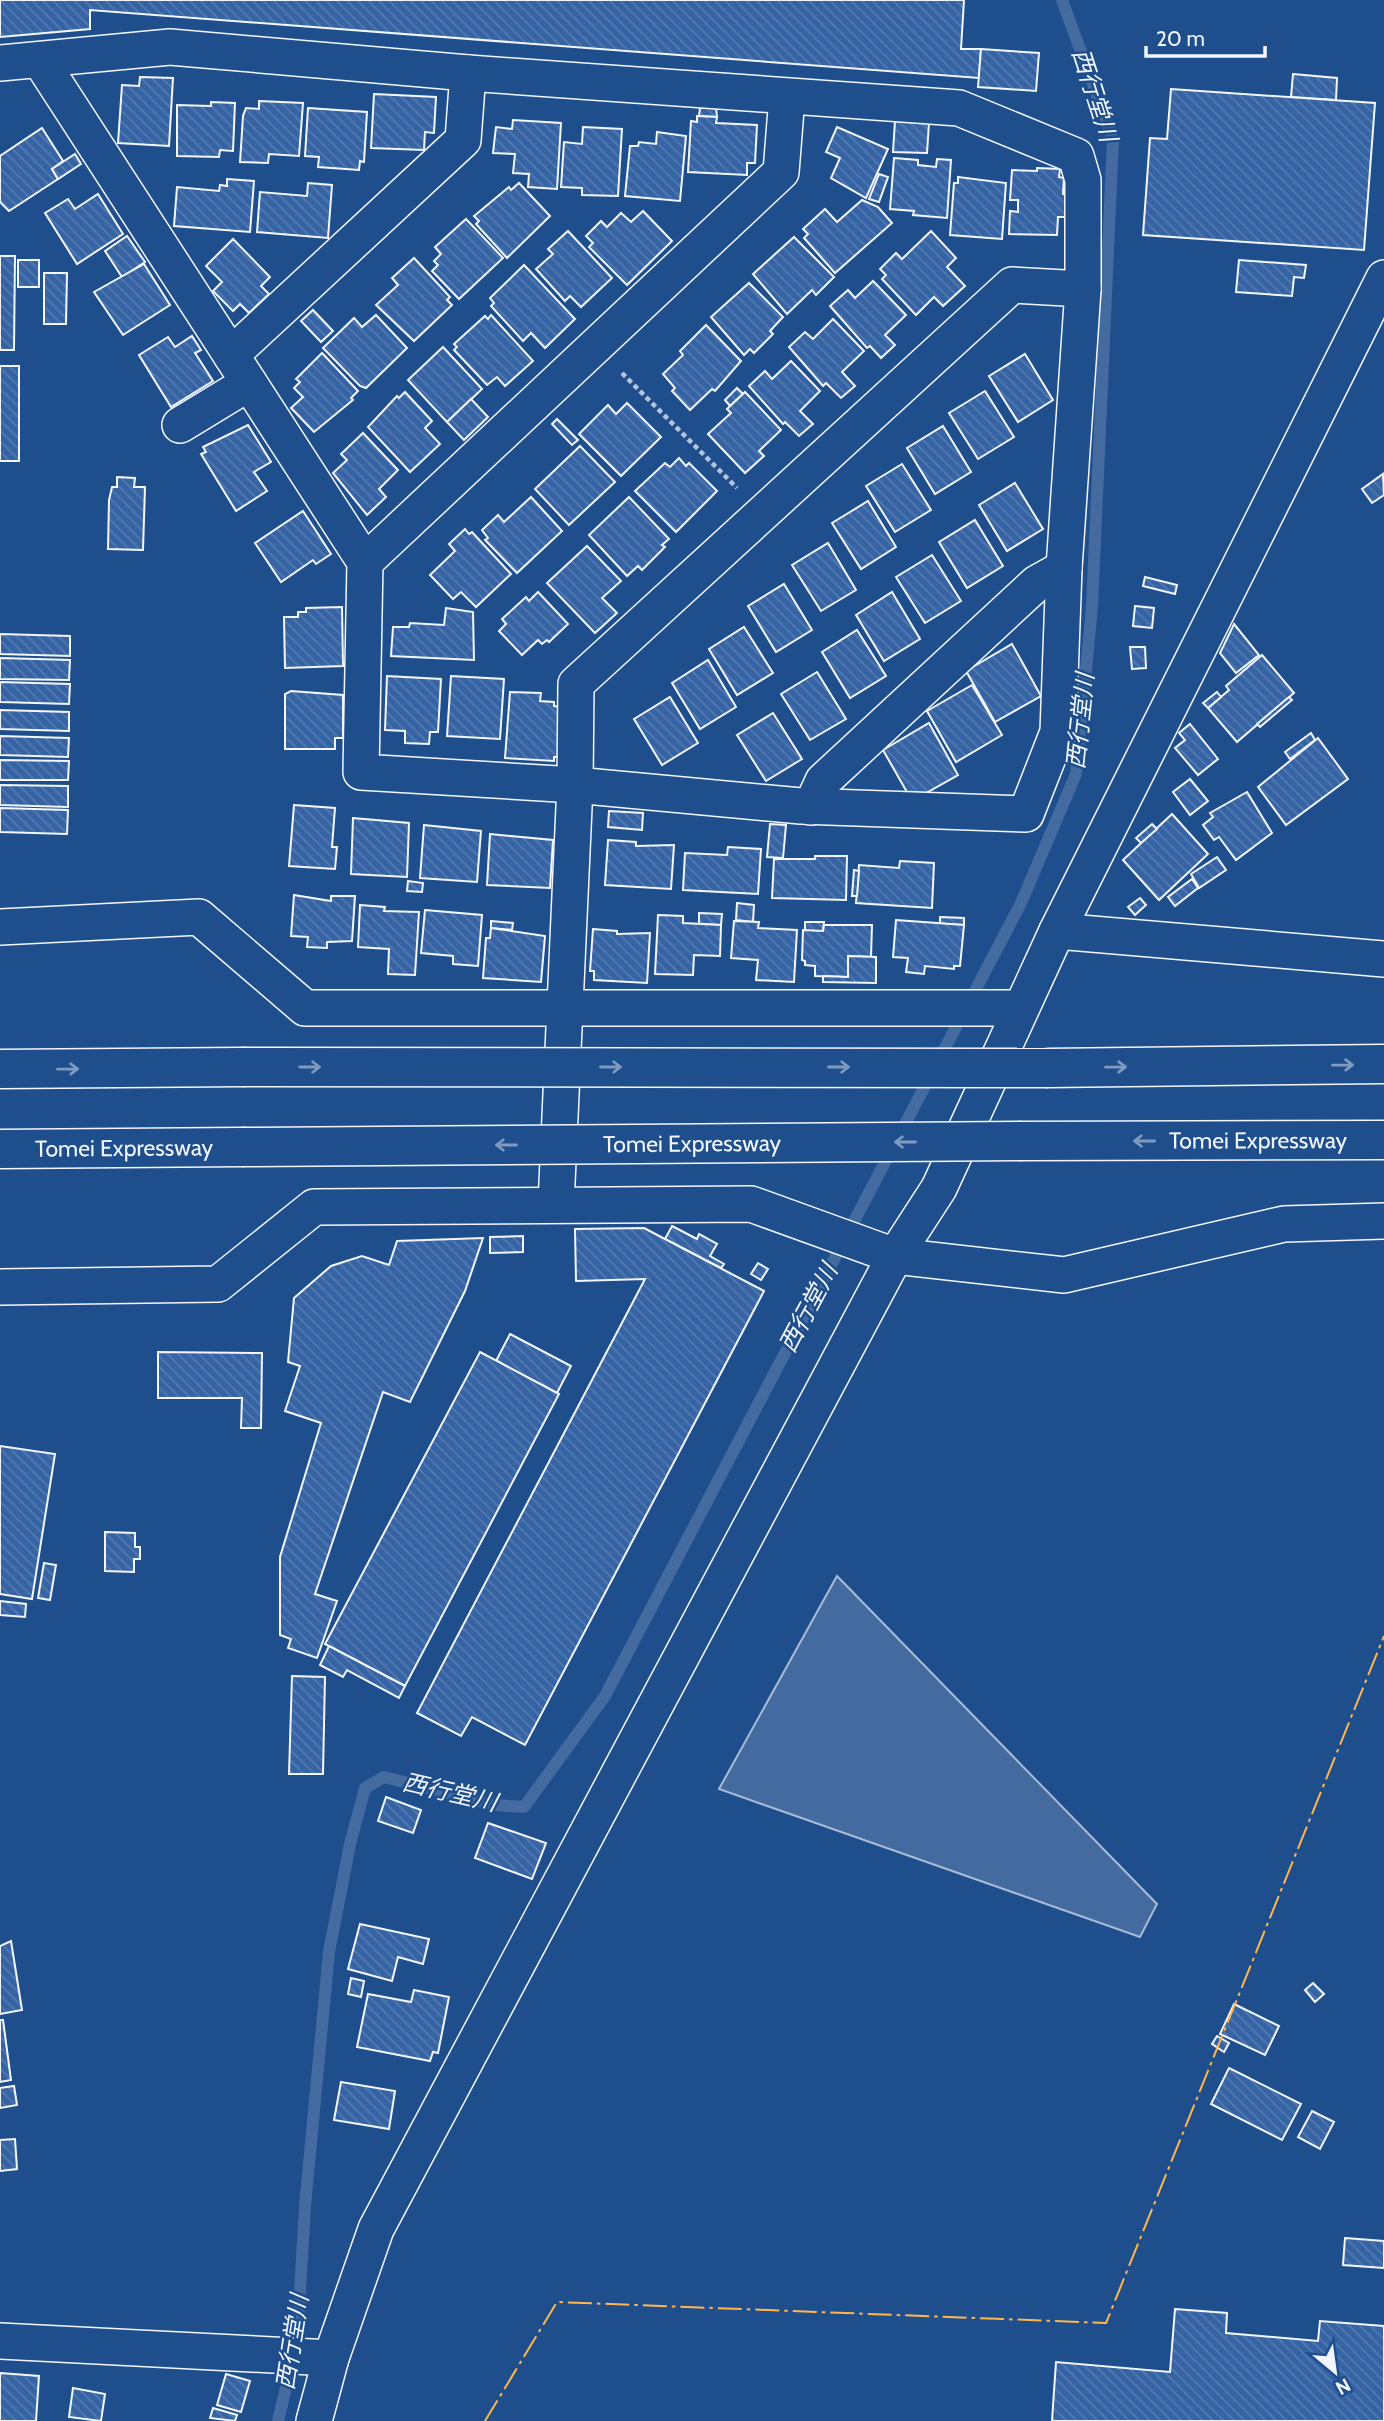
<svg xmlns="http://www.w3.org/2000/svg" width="1384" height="2421" font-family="Cabin,'Noto Sans JP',sans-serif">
<defs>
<pattern id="building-back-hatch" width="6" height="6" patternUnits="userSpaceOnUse" patternTransform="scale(1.75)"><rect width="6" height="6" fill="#3563a3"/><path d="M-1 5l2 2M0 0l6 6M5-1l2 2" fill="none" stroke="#537ab1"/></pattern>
</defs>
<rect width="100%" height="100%" fill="#1f4e8c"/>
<polygon fill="#446ba0" stroke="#a8bbd7" stroke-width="2" points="837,1576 1157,1904 1140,1937 719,1789"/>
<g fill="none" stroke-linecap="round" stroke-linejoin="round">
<polyline stroke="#446ba0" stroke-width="12" points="278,2421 297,2342 305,2206 329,1952 350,1844 365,1788 384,1777 495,1805 524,1807 605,1696 1021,903 1076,774 1092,607 1113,139 1062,0"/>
</g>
<g fill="url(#building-back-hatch)" stroke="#f2f6ff" stroke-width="2">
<polygon points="0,0 964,0 961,49 981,49 979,78 90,10 90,29 0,37"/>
<polygon points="981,49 1039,53 1036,91 978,87"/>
<polygon points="1293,74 1337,78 1336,100 1291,97"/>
<polygon points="140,77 173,78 169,146 118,143 122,85 139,86"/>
<polygon points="1171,89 1375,103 1364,250 1143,235 1150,138 1167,139"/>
<polygon points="374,94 436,97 434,133 425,132 424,150 371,148"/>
<polygon points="259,101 303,103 299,156 269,154 268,163 240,162 243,116 246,108 259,109"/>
<polygon points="211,102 235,103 233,151 220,150 219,157 177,156 177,105 211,106"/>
<polygon points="308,108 367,112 364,162 360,161 359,170 318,167 319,157 305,156"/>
<polygon points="700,108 716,108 717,117 699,116"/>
<polygon points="697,116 717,117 716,123 757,125 755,163 747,163 747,175 688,172 691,121 697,122"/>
<polygon points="513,120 561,123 557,189 528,187 529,174 513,173 515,154 493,153 496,127 512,129"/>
<polygon points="895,121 929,123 927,153 893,152"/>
<polygon points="583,127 622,129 618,196 582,195 582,188 561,187 564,142 582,144"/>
<polygon points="837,127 888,149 866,198 831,178 840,158 826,152"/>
<polygon points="42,128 63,161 52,169 58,179 9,211 0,202 0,156"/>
<polygon points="657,132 686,136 680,201 625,196 630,146 638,146 639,142 656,144"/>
<polygon points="75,154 81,164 58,179 52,169"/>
<polygon points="894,158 918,160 918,165 936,167 937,159 951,160 947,218 913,215 914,211 890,209"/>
<polygon points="1037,168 1060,169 1059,177 1064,178 1063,194 1066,195 1065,217 1058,217 1057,235 1009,234 1010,211 1018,212 1018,200 1010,200 1012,170 1037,171"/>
<polygon points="879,174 888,177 879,202 869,199"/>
<polygon points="958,177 1006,183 1002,239 950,235 954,183 958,183"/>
<polygon points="227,179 254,181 250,232 174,226 177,187 219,191 220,185 227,186"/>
<polygon points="308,183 332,185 328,238 257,232 260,192 307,196"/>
<polygon points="519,183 550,216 507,258 476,224 479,221 474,216 509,187 511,190"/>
<polygon points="98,194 123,234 77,264 45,213 68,199 75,209"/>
<polygon points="862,200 878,207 892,223 835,273 804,238 808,234 803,229 825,209 837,222"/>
<polygon points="643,211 672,241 627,285 589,247 593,243 586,236 601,221 607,227 621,213 631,222"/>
<polygon points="466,219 503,258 459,299 432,271 438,265 434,261 441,254 435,247"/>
<polygon points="568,231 612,278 581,307 570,296 565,301 536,269 553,254 548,249"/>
<polygon points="931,231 956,258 947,267 965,286 943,306 934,297 916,315 882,279 886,275 880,269 896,253 902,259"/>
<polygon points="127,236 145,262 122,277 105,251"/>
<polygon points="794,237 834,277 816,295 812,290 787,314 753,274"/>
<polygon points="233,239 270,277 261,286 269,294 249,313 240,304 233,311 213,291 222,282 206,266"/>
<polygon points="0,256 15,256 14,350 0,350"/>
<polygon points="414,258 450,297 447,300 452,305 414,341 376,305 398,285 392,278"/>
<rect x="18" y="260" width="21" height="27"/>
<polygon points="1239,260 1306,265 1304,278 1294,277 1292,296 1236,292"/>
<polygon points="144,264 170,305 123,335 94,292"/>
<polygon points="524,265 575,319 545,348 531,333 523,341 491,306 494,303 490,298"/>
<polygon points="44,273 67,273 66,324 44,324"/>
<polygon points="873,281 906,315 885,335 895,345 881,358 870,346 867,348 830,306 848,290 855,298"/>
<polygon points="749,283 783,317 770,331 773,334 754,353 750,349 744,355 711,317"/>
<polygon points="313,310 333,331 321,342 301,321"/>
<polygon points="376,315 407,348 366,388 360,386 323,348 354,318 362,327"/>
<polygon points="491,315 533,361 505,386 497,377 487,385 454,350 457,347 454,344 485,316 488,319"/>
<polygon points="833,319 864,351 842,372 855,386 841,398 826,383 823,386 789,347 805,332 813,339"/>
<polygon points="706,325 741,361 715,391 712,389 690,410 672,391 675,388 663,374 683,355 680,351"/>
<polygon points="192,336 201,350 195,353 213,381 171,407 139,355 168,337 175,347"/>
<polygon points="443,347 482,389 447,422 408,380"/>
<polygon points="322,353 358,391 351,398 353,400 314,432 291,408 303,397 294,388 300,382 296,379"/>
<polygon points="1025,354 1053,400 1018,422 989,376"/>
<polygon points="791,361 820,391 800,411 813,424 799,436 785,422 783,424 749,386 765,371 772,379"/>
<rect x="0" y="366" width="19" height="95"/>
<polygon points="737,388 743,394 730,406 725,400"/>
<polygon points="985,391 1014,437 978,459 949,413"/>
<polygon points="405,392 432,421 425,428 440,444 410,472 368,427 397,396 399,398"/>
<polygon points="745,392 781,430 759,451 764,456 745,473 708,434 731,413 727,409"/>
<polygon points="471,399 488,417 464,440 447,422"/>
<polygon points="627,403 661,437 621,476 579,434 608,405 616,414"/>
<polygon points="557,419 578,440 572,445 552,424"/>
<polygon points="248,425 271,462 254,472 267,491 236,511 201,454 206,452 203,447"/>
<polygon points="943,426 971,472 935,494 907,448"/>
<polygon points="363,433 398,470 379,489 386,497 367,515 333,473 347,460 341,454"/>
<polygon points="580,446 615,482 569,525 535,489"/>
<polygon points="679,458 686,466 689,463 717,491 676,532 635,491 665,463 670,467"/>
<polygon points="902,464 931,510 895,532 866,486"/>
<polygon points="1383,474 1384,495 1372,503 1362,489"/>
<polygon points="117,477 135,478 134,487 145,487 143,550 108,549 109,500 112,487 117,487"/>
<polygon points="1015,483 1043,529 1007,551 979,505"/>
<polygon points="531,497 562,531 517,573 485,540 488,538 482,530 498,515 504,522"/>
<polygon points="629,497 669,539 662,545 665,547 642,570 638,566 627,576 589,535"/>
<polygon points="868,501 896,547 861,569 832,523"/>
<polygon points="303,511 331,554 316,564 313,560 281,582 255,543"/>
<polygon points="975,520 1003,566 967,588 939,542"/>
<polygon points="465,529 469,534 472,532 511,574 476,607 461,592 453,599 430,575 455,551 449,544"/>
<polygon points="828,543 856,590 821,611 792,565"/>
<polygon points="587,546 621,581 602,598 617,613 595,633 547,583"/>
<polygon points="932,555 961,601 925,623 896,577"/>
<polygon points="1145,577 1177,585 1175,594 1143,586"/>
<polygon points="784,584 812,630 776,652 748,606"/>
<polygon points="538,592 568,624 549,642 547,640 542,644 538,640 522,655 499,631 506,624 502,619 526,597 529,601"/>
<polygon points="892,592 920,639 884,661 856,615"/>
<polygon points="1135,606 1154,608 1152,628 1133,626"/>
<polygon points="342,607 343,666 285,668 284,617 298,617 298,612 306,612 306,608"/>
<polygon points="446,608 473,612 474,660 391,656 393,627 409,627 410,623 444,625"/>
<polygon points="1234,624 1259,655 1236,673 1220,653"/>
<polygon points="744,627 773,673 737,695 709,649"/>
<polygon points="857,630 886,676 850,698 822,652"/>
<polygon points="0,634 70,636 70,656 0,654"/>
<polygon points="1012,644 1041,696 995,722 966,671"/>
<polygon points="1130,647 1145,647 1146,668 1132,669"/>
<polygon points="1262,655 1294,693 1237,742 1208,708 1229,690 1226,686"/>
<polygon points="0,658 70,660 69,680 0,679"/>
<polygon points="708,660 736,707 700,729 672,683"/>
<polygon points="817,672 846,719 810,740 781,694"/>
<polygon points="387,676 441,679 438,732 430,732 429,744 405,743 405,731 385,730"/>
<polygon points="451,676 504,679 500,739 447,736"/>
<polygon points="0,682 70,684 69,704 0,702"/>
<polygon points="972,685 1002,735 956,762 927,711"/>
<polygon points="291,691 343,695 343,738 335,738 335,749 285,749 285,694"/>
<polygon points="510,692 541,693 540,701 554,702 554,706 562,707 558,757 554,757 554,761 505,758"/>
<polygon points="1217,692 1221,697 1208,708 1203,703"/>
<polygon points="670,697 698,743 662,765 634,719"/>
<polygon points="1289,697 1292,700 1260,727 1257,724"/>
<polygon points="0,710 69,712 69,731 0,729"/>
<polygon points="773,713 802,759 766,781 737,735"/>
<polygon points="929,723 958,775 912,801 883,750"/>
<polygon points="1190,724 1218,759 1198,775 1175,748 1185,740 1179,733"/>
<polygon points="1311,733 1315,740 1290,759 1285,752"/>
<polygon points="0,736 69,738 68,757 0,755"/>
<polygon points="1318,738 1348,779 1286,825 1258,787"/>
<polygon points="0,760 69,761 68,780 0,780"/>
<polygon points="1190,779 1208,801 1190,815 1173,792"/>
<polygon points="0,785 68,786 68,807 0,805"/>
<polygon points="1247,792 1272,833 1236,860 1219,837 1214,840 1203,825 1213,817 1210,813"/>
<polygon points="294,805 335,808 332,847 337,847 335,869 289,866"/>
<polygon points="0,808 68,810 67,834 0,832"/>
<polygon points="609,811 643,813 642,830 608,827"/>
<polygon points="1172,814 1208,854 1159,900 1123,860"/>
<polygon points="353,818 409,823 407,877 351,874"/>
<polygon points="770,824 786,825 783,858 767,857"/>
<polygon points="1152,824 1157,829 1141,843 1136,838"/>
<polygon points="424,825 481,831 477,882 420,878"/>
<polygon points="490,834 553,840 550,888 487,885"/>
<polygon points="608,840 636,842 636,846 674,845 671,889 605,885"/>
<polygon points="728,847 761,849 758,894 683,890 685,853 727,855"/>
<polygon points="815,856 847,856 846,900 772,898 774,859 815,859"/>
<polygon points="1217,857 1226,870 1199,888 1191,874"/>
<polygon points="900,861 934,863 932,908 856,903 859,865 899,868"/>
<polygon points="854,870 859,871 857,896 852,896"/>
<polygon points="1192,879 1198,888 1175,906 1168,897"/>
<polygon points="408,881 423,883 422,892 407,891"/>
<polygon points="294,895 331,901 331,896 355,896 352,941 327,942 327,948 307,947 308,937 291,936"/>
<polygon points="1140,898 1146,905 1135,915 1128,907"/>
<polygon points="737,903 754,905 753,922 736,920"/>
<polygon points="360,905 385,907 384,911 419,912 415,975 388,974 389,949 358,947"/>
<polygon points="425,910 482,915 478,966 453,964 453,956 421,953"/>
<polygon points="699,913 722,914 721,925 699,924"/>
<polygon points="658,915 683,916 683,923 721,925 720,956 694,955 693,975 655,974"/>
<polygon points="940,917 964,918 964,925 940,924"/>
<polygon points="896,920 964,925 960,966 954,966 954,969 925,966 924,974 906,972 908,958 893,957"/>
<polygon points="491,921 513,923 512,930 491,928"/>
<polygon points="734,921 759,922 758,928 797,930 794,982 756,980 758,960 731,958"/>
<polygon points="805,922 824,922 823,931 805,931"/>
<polygon points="824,925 872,925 871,957 848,956 848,977 815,976 815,966 805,965 805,961 802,960 803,930 823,931"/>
<polygon points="491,928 545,936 541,982 483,978 486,938 490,938"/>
<polygon points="593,929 617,931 617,934 650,933 647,983 594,980 594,971 590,971"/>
<polygon points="848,956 876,957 876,983 823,982 823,976 848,977"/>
<polygon points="672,1226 697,1239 699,1234 717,1244 710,1256 724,1264 721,1268 665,1239"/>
<polygon points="644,1228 764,1291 525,1745 472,1717 461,1736 417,1713 645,1279 576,1281 575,1229"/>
<polygon points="523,1236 523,1252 490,1253 490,1237"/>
<polygon points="483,1238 465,1291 410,1402 383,1392 315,1594 337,1601 317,1658 288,1648 291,1639 280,1635 280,1557 321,1423 285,1411 300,1366 288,1362 294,1298 331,1266 362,1256 389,1265 397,1241"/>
<polygon points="758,1263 768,1269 761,1280 751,1274"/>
<polygon points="510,1334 571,1366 557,1393 496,1361"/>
<polygon points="158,1352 262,1353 261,1428 241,1428 242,1398 158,1398"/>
<polygon points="480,1352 559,1394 405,1686 325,1644"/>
<polygon points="0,1446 55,1454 32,1599 0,1594"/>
<polygon points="105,1532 135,1533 135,1547 140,1547 140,1559 134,1559 134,1572 105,1571"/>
<polygon points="44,1563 56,1565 50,1600 38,1598"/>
<polygon points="0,1601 26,1604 25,1617 0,1615"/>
<polygon points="329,1646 405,1686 399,1698 347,1670 343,1677 320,1665"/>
<polygon points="292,1676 325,1677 323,1774 289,1774"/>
<polygon points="386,1797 421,1810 413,1833 378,1821"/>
<polygon points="488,1823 546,1843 532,1879 475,1858"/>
<polygon points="360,1924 429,1939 423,1964 398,1957 392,1981 348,1969"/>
<polygon points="11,1941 22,2010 0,2014 0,1946"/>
<polygon points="351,1978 364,1981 361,1997 348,1994"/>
<polygon points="1313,1983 1324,1994 1315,2002 1305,1990"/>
<polygon points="414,1990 449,1997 438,2053 433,2052 430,2061 357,2047 368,1994 411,2002"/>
<polygon points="1234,2004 1279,2026 1265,2055 1220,2034"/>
<polygon points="0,2020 3,2020 11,2080 0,2082"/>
<polygon points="1217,2036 1229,2043 1224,2052 1212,2044"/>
<polygon points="1229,2068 1301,2104 1282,2140 1211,2104"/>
<polygon points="341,2082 395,2091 389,2129 334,2120"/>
<polygon points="14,2086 17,2105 0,2108 0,2088"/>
<polygon points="1312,2111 1334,2122 1320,2149 1298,2137"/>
<polygon points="15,2139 17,2169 0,2171 0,2140"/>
<polygon points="1345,2238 1384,2241 1384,2268 1343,2265"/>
<polygon points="1175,2309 1227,2313 1226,2333 1318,2341 1320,2321 1384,2326 1384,2421 1052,2421 1056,2362 1170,2372"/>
<polygon points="0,2373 39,2376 36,2421 0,2421"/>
<polygon points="226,2374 250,2381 241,2412 217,2405"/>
<polygon points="73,2388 105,2394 101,2421 69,2417"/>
<polygon points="213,2408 237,2415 235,2421 210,2418"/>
</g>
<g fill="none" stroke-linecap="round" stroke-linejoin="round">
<g stroke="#f2f6ff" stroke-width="38">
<g id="street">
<polyline points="0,63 170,47 468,73 959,108 1076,156 1083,180 1083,289 1064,568 1058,732 1026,814 801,806 575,785 361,772 365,562 40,60"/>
<polyline points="231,355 463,140 468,73"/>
<polyline points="180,425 249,383"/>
<polyline points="365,562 781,172 787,97"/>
<polyline points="811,807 823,781 1037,583 1064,568"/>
<polyline points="0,927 199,917 305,1008 1021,1008"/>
<polyline points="1057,931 1384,959"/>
<polyline points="556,1205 575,785 576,684 1012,285 1083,289"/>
<polyline points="0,1287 218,1284 314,1207 751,1204 895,1256 1064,1275 1284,1224 1384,1221"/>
<polyline points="0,2341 331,2358"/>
<polyline points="314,2421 331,2358 376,2229 895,1256 939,1188 1057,931 1384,278"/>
</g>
</g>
<g stroke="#f2f6ff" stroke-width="41">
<g id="highway">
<polyline points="1048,1068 1384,1064"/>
<polyline points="0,1069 242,1067"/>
<path id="s1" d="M 1022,1141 L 1384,1140"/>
<path id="s2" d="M 0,1149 L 242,1147"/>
</g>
</g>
<polyline stroke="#b3c4dc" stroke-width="4.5" stroke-dasharray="5 3.5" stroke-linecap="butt" points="622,373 737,488"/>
<use href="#street" stroke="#1f4e8c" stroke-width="35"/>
<use href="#highway" stroke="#1f4e8c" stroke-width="38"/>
<g stroke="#f2f6ff" stroke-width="41" stroke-linecap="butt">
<g id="highway-bridge">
<polyline points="242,1067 1048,1068"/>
<path id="s3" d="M 242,1147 L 1022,1141"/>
</g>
</g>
<use href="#highway-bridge" stroke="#1f4e8c" stroke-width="38"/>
<polyline stroke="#ffb74d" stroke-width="2" stroke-dasharray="24 5 3.5 5" stroke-linecap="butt" points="485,2421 557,2302 1106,2323 1384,1636"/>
</g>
<defs><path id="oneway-shaft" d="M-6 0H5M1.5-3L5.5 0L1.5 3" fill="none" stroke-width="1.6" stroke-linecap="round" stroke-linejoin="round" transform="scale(1.75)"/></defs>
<g stroke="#7e9ac0">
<use href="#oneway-shaft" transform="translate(1343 1065) rotate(-1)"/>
<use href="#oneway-shaft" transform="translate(310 1067)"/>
<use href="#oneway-shaft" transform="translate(611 1067)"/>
<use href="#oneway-shaft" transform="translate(839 1067)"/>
<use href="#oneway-shaft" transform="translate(1116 1067) rotate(-1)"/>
<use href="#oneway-shaft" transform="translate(68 1069) rotate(-1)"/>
<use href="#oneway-shaft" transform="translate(1144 1141) rotate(180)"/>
<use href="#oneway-shaft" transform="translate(905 1142) rotate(180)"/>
<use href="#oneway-shaft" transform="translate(506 1145) rotate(180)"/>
</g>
<g text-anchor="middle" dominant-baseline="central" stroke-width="5" stroke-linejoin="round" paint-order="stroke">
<g font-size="23" fill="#f2f6ff" stroke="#1f4e8c">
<text stroke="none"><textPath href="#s1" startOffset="236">Tomei Expressway</textPath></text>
<text stroke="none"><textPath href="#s3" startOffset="450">Tomei Expressway</textPath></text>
<text stroke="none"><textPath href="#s2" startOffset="124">Tomei Expressway</textPath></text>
</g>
<g font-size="24" font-style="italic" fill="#f2f6ff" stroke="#1f4e8c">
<text transform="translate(1095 95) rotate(72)">西行堂川</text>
<text transform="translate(1080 721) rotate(-84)">西行堂川</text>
<text transform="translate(808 1308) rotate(-62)">西行堂川</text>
<text transform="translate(450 1792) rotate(13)">西行堂川</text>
<text transform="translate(292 2342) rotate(-81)">西行堂川</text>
</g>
</g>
<g transform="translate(1335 2372) rotate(151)" stroke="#1f4e8c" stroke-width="5" paint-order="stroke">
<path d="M0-5L12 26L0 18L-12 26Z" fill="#f2f6ff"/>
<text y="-10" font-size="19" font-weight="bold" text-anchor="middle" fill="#f2f6ff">N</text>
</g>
<path d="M1146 46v10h119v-10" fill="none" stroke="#f2f6ff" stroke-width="3.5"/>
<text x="1156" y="46" font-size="21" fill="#f2f6ff" stroke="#1f4e8c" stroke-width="5" paint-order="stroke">20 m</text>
</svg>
